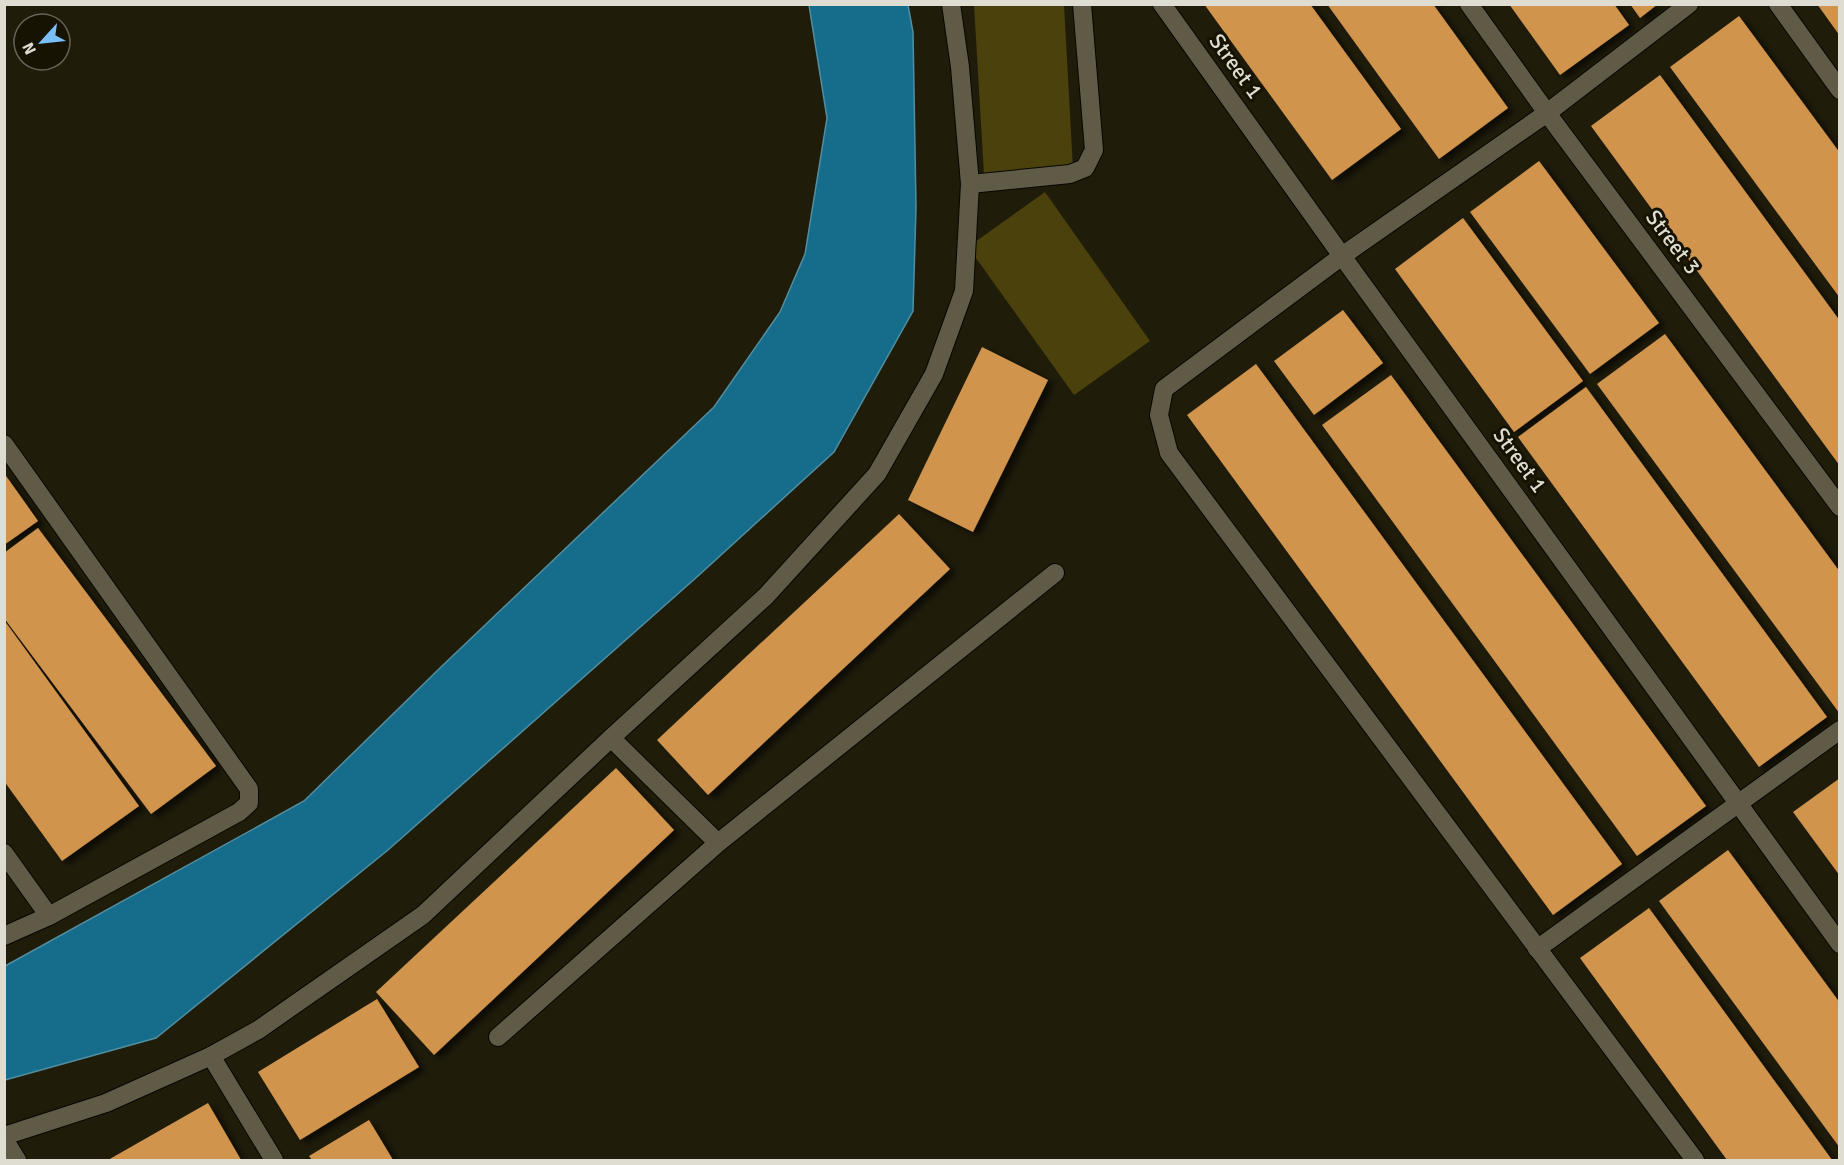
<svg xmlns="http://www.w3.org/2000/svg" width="1844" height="1165" font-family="Signika,sans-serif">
<defs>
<filter id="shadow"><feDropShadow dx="6" dy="4" stdDeviation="3" flood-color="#0009"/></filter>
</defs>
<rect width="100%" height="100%" fill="#1f1c0a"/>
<g fill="#4a410d">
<polygon points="974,5 1064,5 1073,169 984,174"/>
<polygon points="1045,192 1150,341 1074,395 968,247"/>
</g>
<polygon fill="#166c8b" stroke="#528ea0" stroke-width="1.5" points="809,5 908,5 913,32 916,207 913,311 834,452 698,576 388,850 156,1038 5,1080 5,966 304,801 441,667 714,407 780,312 805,254 827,118"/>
<g fill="#d0944e" filter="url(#shadow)">
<polygon points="1204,4 1310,4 1401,129 1332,180"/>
<polygon points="1327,4 1433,4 1508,108 1439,159"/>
<polygon points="1509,4 1614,4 1629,25 1560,75"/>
<polygon points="1630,4 1658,4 1640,18"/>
<polygon points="1817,4 1840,4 1840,36"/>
<polygon points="1739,16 1840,153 1840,298 1670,67"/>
<polygon points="1660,75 1840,321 1840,466 1591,126"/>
<polygon points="1539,161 1659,323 1590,374 1470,212"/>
<polygon points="1463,218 1583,381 1514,432 1395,269"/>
<polygon points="1343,310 1383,363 1314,415 1274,361"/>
<polygon points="1665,334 1840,572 1840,714 1597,384"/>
<polygon points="982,347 1048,380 973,532 908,500"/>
<polygon points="1256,364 1622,864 1553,915 1187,415"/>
<polygon points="1391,375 1706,806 1637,856 1322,425"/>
<polygon points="1586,387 1827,717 1759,767 1518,437"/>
<polygon points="4,473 38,521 4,545"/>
<polygon points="899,514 950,569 708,795 657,740"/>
<polygon points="38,528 216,766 151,814 4,618 4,553"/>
<polygon points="4,620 139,806 62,861 4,781"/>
<polygon points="616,768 674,830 434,1055 376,992"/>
<polygon points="1840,778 1840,876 1793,812"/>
<polygon points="1728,850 1840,1003 1840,1148 1659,901"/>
<polygon points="1649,908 1832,1160 1727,1160 1580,958"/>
<polygon points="377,999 419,1067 300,1140 258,1072"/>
<polygon points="208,1103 241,1160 108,1160"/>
<polygon points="369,1120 393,1160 312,1160 309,1156"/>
</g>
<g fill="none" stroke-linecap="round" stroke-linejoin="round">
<g stroke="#090600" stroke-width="20">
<g id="minor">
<polyline points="1162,4 1342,256 1840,944"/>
<polyline points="1469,4 1547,113 1840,507"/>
<polyline points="1689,4 1547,113 1342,256 1164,389 1159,415 1169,453 1695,1160"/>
<polyline points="1778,4 1840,90"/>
<polyline points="970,184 1070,174 1085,168 1094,150 1082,4"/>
<polyline points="4,444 249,789 249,803 239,812 49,916 4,936"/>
<polyline points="611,738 718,843"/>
<polyline points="4,853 49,916"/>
<polyline points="1537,949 1840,730"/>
<polyline points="498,1037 718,843 1055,573"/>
<polyline points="211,1056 274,1160"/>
<polyline points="4,1136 106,1103 211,1056 258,1030 423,915 611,738 766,596 877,474 934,374 964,291 970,184 960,67 951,4"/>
<polyline points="4,1139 17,1160"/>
</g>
</g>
<use href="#minor" stroke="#5f5b47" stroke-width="18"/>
</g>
<g text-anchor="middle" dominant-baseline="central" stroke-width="6" stroke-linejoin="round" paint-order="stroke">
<g font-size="22" fill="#dfddd1" stroke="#161303">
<text transform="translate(1236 66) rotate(54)">Street 1</text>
<text transform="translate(1673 242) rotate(53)">Street 3</text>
<text transform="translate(1520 460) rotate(54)">Street 1</text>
</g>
</g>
<rect width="1844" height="1165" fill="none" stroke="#dfddd1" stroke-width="12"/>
<g transform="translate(42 42) rotate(243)"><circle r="28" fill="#161303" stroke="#666455" stroke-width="1.5"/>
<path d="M0-4.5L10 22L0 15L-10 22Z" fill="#7abff8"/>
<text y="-9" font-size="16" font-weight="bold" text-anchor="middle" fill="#dfddd1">N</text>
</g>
</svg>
